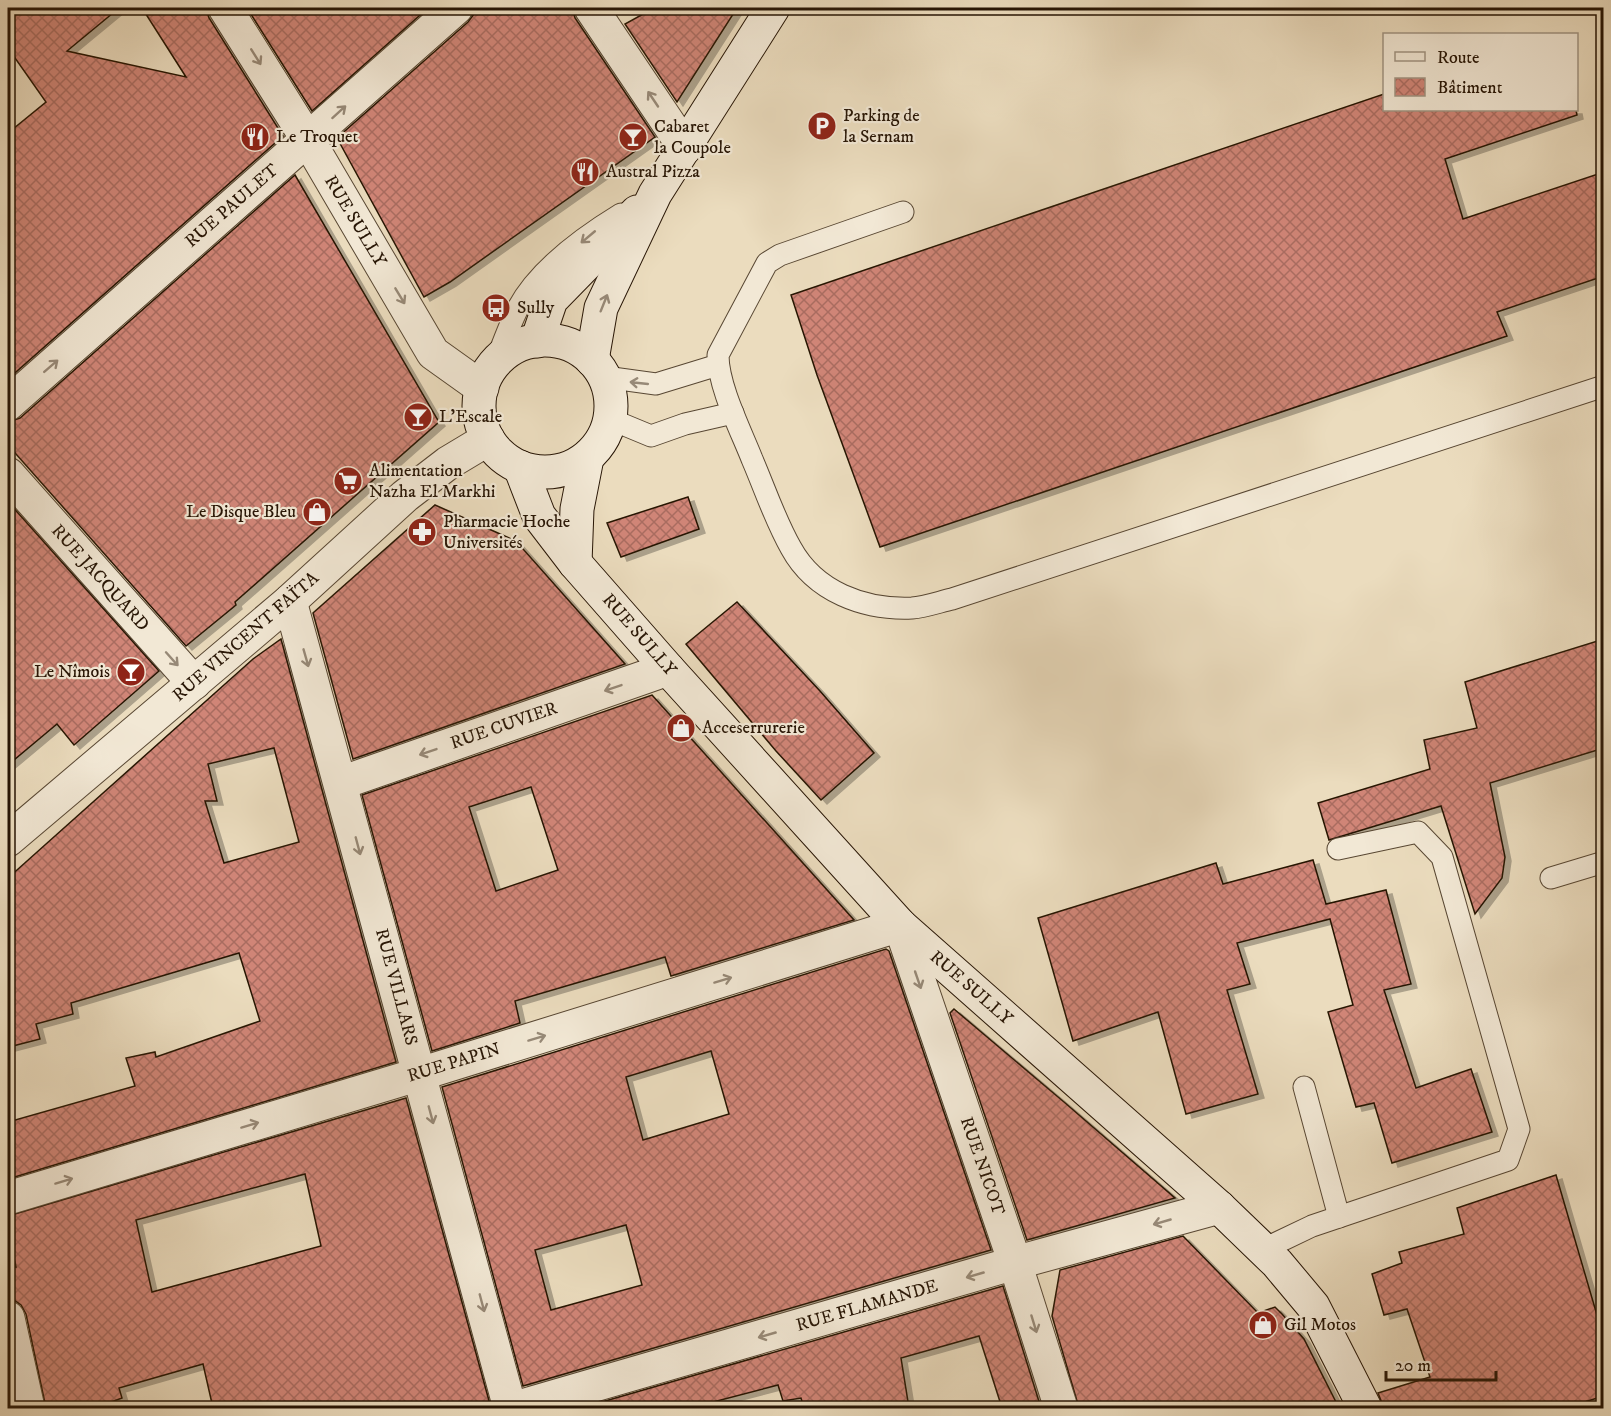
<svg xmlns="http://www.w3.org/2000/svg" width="1611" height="1416" font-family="'IM FELL DW Pica',serif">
<defs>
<pattern id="building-cross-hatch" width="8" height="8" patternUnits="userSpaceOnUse" patternTransform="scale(1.5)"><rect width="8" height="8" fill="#d08577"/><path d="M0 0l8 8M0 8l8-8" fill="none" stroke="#a96c60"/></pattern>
<filter id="shadow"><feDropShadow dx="6" dy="4" stdDeviation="0" flood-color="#0004"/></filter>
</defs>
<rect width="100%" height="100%" fill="#ebdcbe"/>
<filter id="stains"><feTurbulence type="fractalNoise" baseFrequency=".00333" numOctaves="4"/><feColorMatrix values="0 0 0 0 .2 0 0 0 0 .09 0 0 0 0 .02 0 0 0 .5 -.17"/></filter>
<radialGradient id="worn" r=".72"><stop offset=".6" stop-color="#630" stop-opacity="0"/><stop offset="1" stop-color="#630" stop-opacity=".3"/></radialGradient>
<g fill="url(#building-cross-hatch)" stroke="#271505" stroke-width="1.5" fill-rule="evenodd" filter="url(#shadow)">
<polygon points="8,8 119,8 67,51 186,77 142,8 206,8 209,18 283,136 8,379 8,133 46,102 8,48"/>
<polygon points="247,8 428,8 312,111"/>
<polygon points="474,8 572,8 575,18 655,137 450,282 424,297 337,138 468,22 474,14"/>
<polygon points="654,8 737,8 677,102 625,24"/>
<polygon points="1384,94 1384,110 1576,110 1577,115 1445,159 1463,219 1604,172 1604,276 1497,312 1507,336 880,547 817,375 791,295"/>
<polygon points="295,175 439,422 235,602 236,605 186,646 8,445 8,422 20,418"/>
<polygon points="688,497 699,529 621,557 607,523"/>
<polygon points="10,504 159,671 74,745 57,724 8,765 8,506"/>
<polygon points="435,505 516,541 625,664 353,759 313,613"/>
<polygon points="737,602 820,691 874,753 821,800 776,751 686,644"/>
<path d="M 281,639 L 396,1062 L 8,1179 L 8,1122 L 135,1086 L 126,1058 L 155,1052 L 156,1057 L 260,1021 L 239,953 L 71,1003 L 73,1014 L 36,1024 L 40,1039 L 9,1047 L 8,1032 L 8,878 L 253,659 ZM 274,748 L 299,842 L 224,863 L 205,801 L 217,801 L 208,764 Z"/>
<polygon points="1604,639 1604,748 1490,783 1505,857 1502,878 1475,914 1441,806 1329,840 1318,803 1430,769 1424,740 1477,728 1465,682"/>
<path d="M 652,695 L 854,920 L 671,976 L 665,957 L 515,1001 L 520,1023 L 432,1051 L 362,795 ZM 531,787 L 558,870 L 496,891 L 469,807 Z"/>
<polygon points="1313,860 1326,904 1386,890 1411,984 1384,990 1416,1088 1471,1069 1492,1132 1392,1163 1374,1103 1356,1107 1328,1012 1353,1005 1330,919 1237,943 1250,984 1227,990 1258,1094 1186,1114 1158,1012 1073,1041 1038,918 1216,863 1223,884"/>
<path d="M 886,949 L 889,951 L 991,1250 L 523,1386 L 442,1087 ZM 711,1051 L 729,1114 L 643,1140 L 626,1077 ZM 626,1225 L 642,1285 L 551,1310 L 535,1250 Z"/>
<polygon points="954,1009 1064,1102 1175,1198 1027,1240 950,1013"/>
<path d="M 406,1098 L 491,1408 L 213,1408 L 203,1364 L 119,1388 L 122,1398 L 95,1408 L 46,1408 L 26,1314 L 21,1305 L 14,1300 L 8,1300 L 8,1268 L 16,1267 L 8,1231 L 8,1216 ZM 305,1174 L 321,1246 L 152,1292 L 136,1220 Z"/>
<polygon points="1556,1175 1604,1339 1604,1396 1565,1408 1384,1408 1378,1393 1430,1377 1407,1309 1384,1315 1372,1274 1402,1263 1399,1252 1464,1234 1457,1208"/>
<polygon points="1183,1236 1258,1313 1275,1307 1282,1314 1304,1339 1339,1408 1079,1408 1052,1316 1060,1270"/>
<polygon points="1003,1286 1041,1408 1002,1408 979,1336 901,1358 909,1408 804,1408 801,1398 783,1401 778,1385 690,1408 581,1408"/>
</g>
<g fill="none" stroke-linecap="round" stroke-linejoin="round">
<g stroke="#584733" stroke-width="23">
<g id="service">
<path d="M 903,212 L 780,255 L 767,263 L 718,355 C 718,386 741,431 752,459 C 765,489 775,520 791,548 C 815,592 864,610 912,608 C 925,607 939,602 952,599 L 1604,386"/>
<path d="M 495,364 C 502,346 509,326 518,308 C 538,270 585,236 621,214"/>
<polyline points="605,377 656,384 718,365"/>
<polyline points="610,419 651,436 685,424 733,413"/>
<polyline points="1551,878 1604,862"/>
<polyline points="1304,1087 1339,1217"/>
<polyline points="1264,1249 1312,1226 1508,1160 1519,1129 1442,857 1418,832 1338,849"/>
</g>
</g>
<g stroke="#584733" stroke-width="35">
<g id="minor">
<polyline points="591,8 685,148"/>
<polyline points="8,404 456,8"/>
<polyline points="8,474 194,683"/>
<polyline points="290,601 510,1408"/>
<polyline points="341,783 668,669"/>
<polyline points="8,1198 420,1074 900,925 1015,1263 1061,1408"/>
<polyline points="8,1318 28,1408"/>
<polyline points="515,1408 1015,1263 1219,1207"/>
</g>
</g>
<g stroke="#584733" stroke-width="35">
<g id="tertiary">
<polyline points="225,8 308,140 433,353 482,388"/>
<polyline points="8,840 290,601 405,496 448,463 488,439"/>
</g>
</g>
<g stroke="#271505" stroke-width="35">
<g id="secondary">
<circle cx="545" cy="406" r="66"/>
<polyline points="537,341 551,300 637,212"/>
<polyline points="592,360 601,308 655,194 773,8"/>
<polyline points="520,467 539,516 575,563 668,669 900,925 1219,1207 1277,1263 1313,1306 1365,1408"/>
<polyline points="575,563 577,509 587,458"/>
</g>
</g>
<use href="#service" stroke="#f2e8d5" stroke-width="21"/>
<use href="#minor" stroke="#f2e8d5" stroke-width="33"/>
<use href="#tertiary" stroke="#f2e8d5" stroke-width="33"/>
<use href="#secondary" stroke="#f2e8d5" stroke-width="33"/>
</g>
<defs><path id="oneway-shaft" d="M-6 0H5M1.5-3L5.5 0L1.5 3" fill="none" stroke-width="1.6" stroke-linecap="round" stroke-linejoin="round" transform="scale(1.5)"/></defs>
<g stroke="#978977">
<use href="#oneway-shaft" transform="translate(256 57) rotate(58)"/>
<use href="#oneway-shaft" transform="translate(653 99) rotate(-124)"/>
<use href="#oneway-shaft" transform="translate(339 112) rotate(-42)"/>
<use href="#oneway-shaft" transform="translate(588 237) rotate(140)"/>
<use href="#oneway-shaft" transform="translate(400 296) rotate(59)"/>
<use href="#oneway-shaft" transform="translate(604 303) rotate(-68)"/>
<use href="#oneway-shaft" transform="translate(51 366) rotate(-41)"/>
<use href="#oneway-shaft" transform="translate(639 383) rotate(-174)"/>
<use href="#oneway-shaft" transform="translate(306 658) rotate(74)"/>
<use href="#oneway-shaft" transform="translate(172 659) rotate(48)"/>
<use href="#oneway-shaft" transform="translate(613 688) rotate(161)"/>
<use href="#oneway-shaft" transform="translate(428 752) rotate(161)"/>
<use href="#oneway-shaft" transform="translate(358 846) rotate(75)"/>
<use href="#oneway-shaft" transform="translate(723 980) rotate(-17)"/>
<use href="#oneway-shaft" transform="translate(918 980) rotate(71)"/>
<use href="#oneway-shaft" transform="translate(537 1038) rotate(-17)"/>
<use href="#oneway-shaft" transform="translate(431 1115) rotate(75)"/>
<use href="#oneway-shaft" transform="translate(250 1125) rotate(-17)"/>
<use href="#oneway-shaft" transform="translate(64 1181) rotate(-17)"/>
<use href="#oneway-shaft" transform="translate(1162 1222) rotate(164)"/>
<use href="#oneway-shaft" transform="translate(975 1275) rotate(164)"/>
<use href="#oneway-shaft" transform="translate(482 1303) rotate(75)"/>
<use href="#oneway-shaft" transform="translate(1034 1324) rotate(73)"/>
<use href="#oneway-shaft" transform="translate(767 1335) rotate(164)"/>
</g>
<defs>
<g id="parking-disc" transform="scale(1.5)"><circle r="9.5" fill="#8f2418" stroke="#f2e8d5"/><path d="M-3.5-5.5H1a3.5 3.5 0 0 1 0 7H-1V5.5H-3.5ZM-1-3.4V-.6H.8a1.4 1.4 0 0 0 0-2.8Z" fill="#fff"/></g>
<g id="restaurant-disc" transform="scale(1.5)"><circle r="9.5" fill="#8f2418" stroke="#f2e8d5"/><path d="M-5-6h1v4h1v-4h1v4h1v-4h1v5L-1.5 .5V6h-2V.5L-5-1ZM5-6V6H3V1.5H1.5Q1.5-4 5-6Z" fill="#fff"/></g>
<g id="bar-disc" transform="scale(1.5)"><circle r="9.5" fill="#8f2418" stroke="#f2e8d5"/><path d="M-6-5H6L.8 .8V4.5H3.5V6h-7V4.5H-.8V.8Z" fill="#fff"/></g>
<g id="bus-disc" transform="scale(1.5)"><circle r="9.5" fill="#8f2418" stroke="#f2e8d5"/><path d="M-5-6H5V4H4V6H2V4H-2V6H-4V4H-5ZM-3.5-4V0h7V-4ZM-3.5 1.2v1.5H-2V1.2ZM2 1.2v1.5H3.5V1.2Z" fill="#fff"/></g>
<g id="supermarket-disc" transform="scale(1.5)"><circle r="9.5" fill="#8f2418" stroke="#f2e8d5"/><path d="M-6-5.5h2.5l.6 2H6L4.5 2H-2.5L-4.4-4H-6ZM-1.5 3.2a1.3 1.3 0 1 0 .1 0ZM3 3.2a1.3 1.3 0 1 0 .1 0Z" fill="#fff"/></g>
<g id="shop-disc" transform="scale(1.5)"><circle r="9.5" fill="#8f2418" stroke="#f2e8d5"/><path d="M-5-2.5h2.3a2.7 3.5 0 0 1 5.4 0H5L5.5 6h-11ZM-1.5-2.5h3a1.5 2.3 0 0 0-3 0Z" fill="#fff"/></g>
<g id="pharmacy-disc" transform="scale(1.5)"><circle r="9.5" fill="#8f2418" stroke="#f2e8d5"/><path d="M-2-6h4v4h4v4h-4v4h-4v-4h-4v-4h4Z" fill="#fff"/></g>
</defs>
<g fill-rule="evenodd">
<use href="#parking-disc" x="822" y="126"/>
<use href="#restaurant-disc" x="255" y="137"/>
<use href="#bar-disc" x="633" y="137"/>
<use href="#restaurant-disc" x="585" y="172"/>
<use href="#bus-disc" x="496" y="308"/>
<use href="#bar-disc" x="418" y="417"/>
<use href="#supermarket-disc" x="348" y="481"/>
<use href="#shop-disc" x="317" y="512"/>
<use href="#pharmacy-disc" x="422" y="532"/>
<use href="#bar-disc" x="131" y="672"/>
<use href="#shop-disc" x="681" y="728"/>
<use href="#shop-disc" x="1263" y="1325"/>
</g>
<g text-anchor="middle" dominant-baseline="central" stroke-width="4.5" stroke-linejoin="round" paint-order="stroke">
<g font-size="18" fill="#271505" stroke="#f2e8d5" text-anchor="start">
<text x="843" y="116">Parking de<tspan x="843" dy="21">la Sernam</tspan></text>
<text x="654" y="127">Cabaret<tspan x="654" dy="21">la Coupole</tspan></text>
<text x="276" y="137">Le Troquet</text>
<text x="606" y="172">Austral Pizza</text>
<text x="517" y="308">Sully</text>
<text x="439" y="417">L'Escale</text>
<text x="369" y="471">Alimentation<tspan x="369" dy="21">Nazha El Markhi</tspan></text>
<text x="296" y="512" text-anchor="end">Le Disque Bleu</text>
<text x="443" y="522">Pharmacie Hoche<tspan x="443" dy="21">Universités</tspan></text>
<text x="110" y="672" text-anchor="end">Le Nîmois</text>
<text x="702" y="728">Acceserrurerie</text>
<text x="1284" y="1325">Gil Motos</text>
</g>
<g font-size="18" fill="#271505" stroke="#f2e8d5">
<text transform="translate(232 206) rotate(-41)">RUE PAULET</text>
<text transform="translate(355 221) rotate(59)">RUE SULLY</text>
<text transform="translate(100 578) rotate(48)">RUE JACQUARD</text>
<text transform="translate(639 635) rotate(49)">RUE SULLY</text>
<text transform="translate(246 637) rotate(-41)">RUE VINCENT FAÏTA</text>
<text transform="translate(504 726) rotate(-19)">RUE CUVIER</text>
<text transform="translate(396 987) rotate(75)">RUE VILLARS</text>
<text transform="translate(971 988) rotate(41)">RUE SULLY</text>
<text transform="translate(454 1063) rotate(-17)">RUE PAPIN</text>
<text transform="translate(982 1166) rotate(71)">RUE NICOT</text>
<text transform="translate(867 1306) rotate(-16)">RUE FLAMANDE</text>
</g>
</g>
<rect width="1611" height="1416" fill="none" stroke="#ebdcbe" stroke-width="30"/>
<rect x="9" y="9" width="1593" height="1398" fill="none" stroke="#271505" stroke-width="3"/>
<rect x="15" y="15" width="1581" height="1386" fill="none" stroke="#271505" stroke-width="1.5"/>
<rect x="1383" y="33" width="195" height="78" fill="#f2e8d5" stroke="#a19482" stroke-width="1.5"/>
<rect x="1395" y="52" width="30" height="9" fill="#f2e8d5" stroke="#a19482" stroke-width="1.5"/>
<text x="1437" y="63" font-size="18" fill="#271505">Route</text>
<rect x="1395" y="78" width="30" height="18" fill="url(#building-cross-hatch)" stroke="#a19482" stroke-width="1.5"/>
<text x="1437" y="93" font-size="18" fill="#271505">Bâtiment</text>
<path d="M1386 1371v9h110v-9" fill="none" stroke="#271505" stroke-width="3"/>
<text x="1395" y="1371" font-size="18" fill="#271505" stroke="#f2e8d5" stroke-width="4.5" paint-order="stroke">20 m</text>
<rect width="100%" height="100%" filter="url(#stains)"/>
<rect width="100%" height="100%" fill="url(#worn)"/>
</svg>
